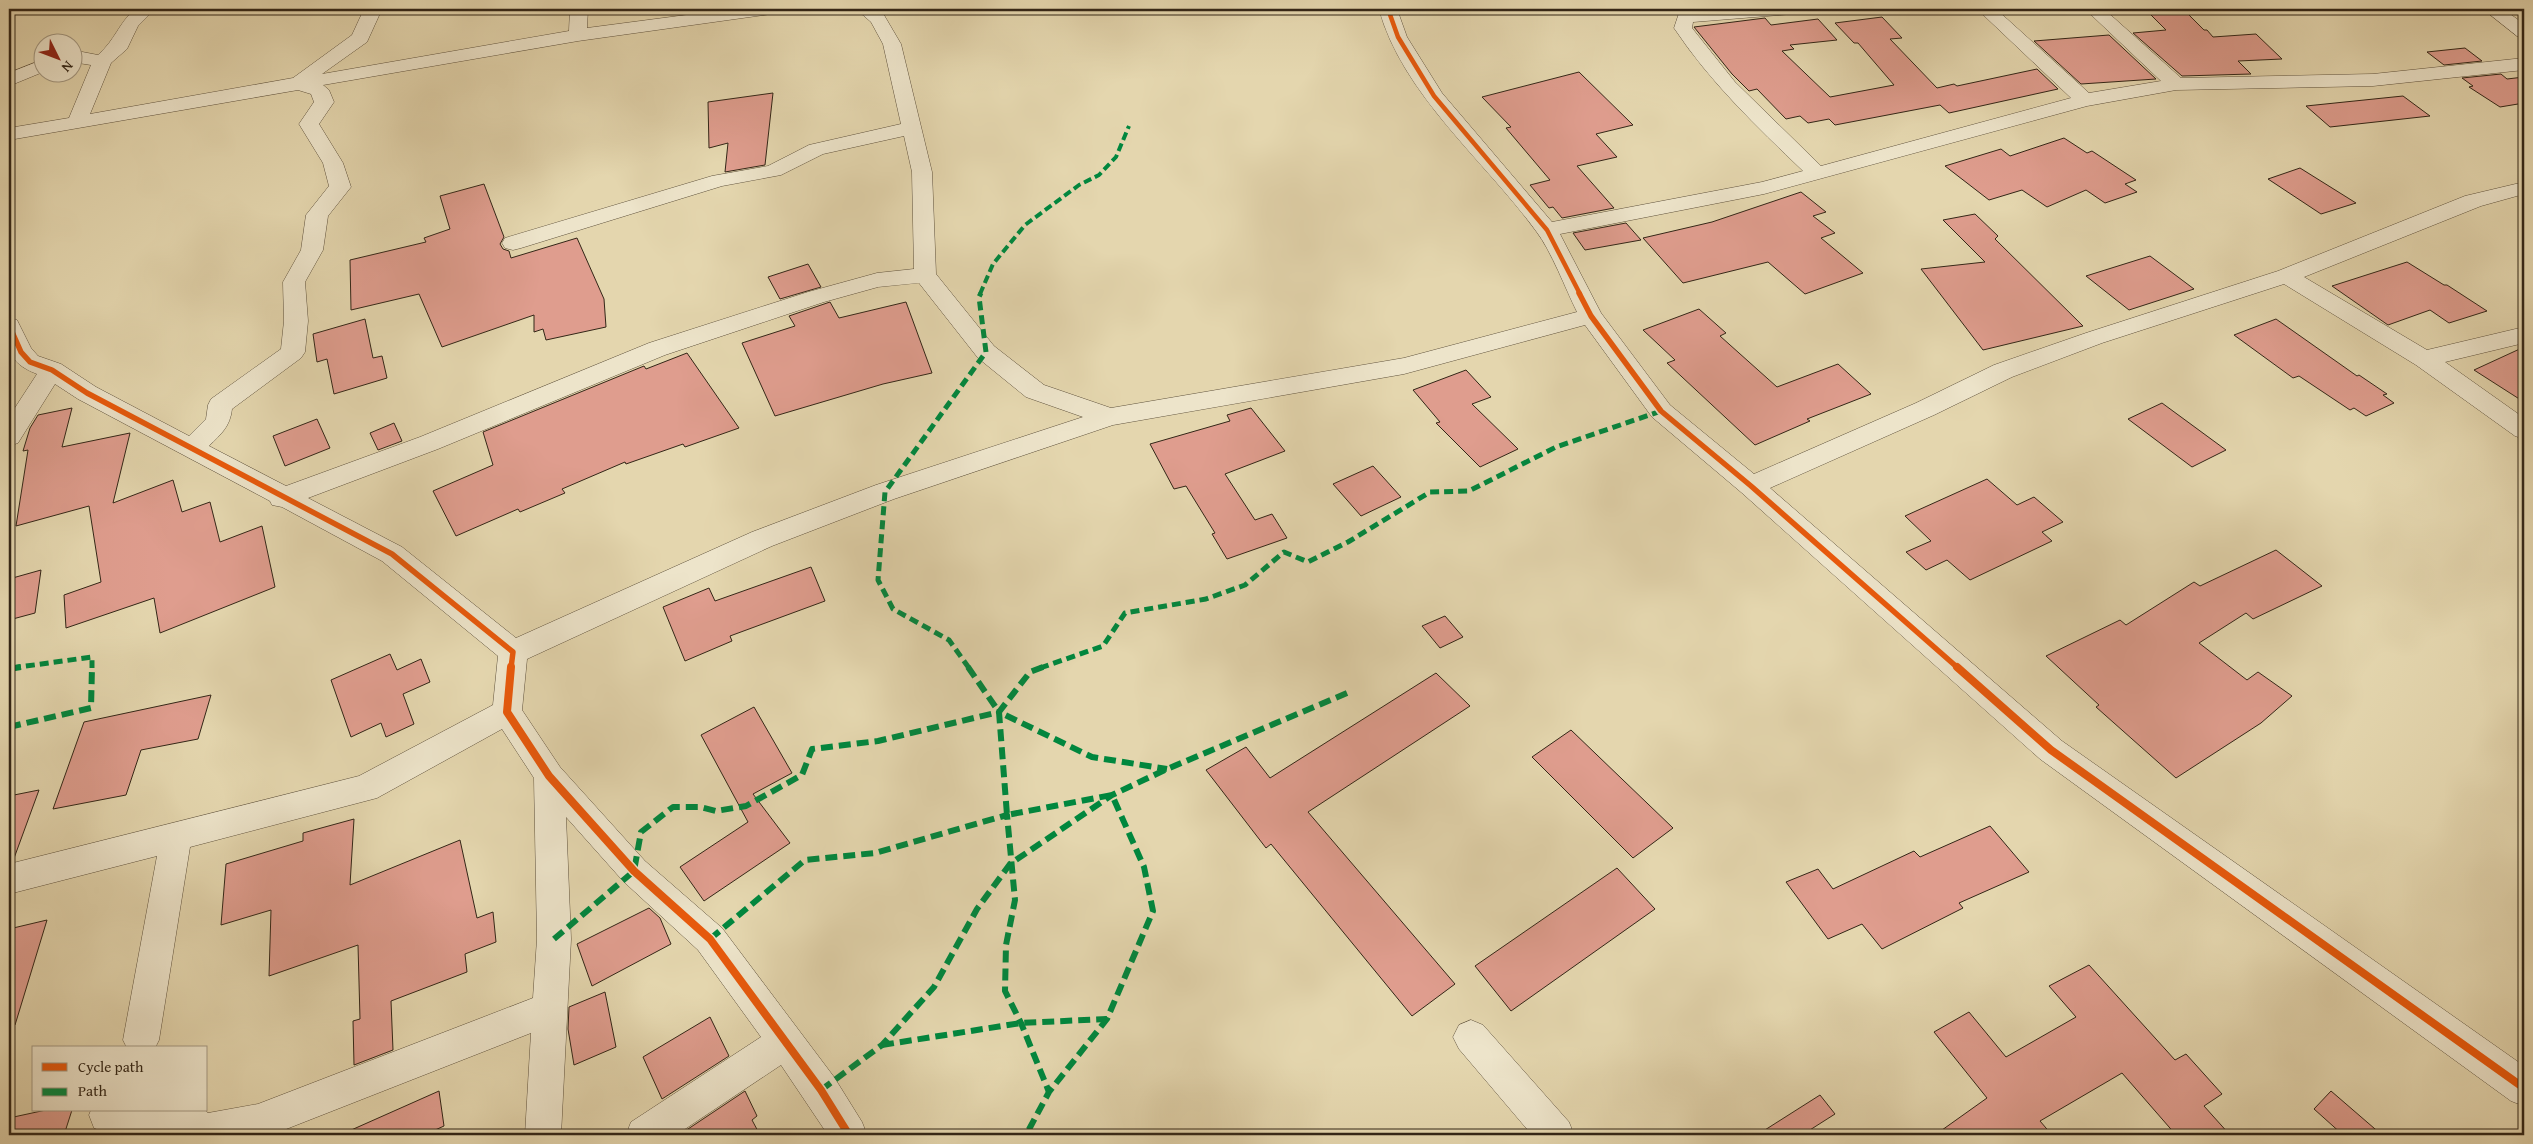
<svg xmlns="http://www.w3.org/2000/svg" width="2533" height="1144" font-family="'Gentium Book Plus',serif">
<rect width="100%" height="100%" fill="#e4d6ae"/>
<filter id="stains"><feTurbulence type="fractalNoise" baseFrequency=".004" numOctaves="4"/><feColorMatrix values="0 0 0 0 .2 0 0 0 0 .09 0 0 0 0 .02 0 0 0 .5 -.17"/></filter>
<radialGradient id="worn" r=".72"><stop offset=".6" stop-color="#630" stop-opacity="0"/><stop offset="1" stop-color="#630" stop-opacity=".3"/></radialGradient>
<g fill="#df9d8e" stroke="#332617">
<polygon points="2145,9 2183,9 2204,30 2207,30 2213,37 2256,34 2282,59 2238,61 2251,74 2182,76 2133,33 2166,30"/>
<polygon points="1882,17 1902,38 1890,39 1937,88 1954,84 1957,86 2037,69 2058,89 1949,113 1940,105 1835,125 1829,119 1808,123 1800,116 1786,119 1757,89 1749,91 1732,74 1694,27 1765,18 1771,25 1818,19 1837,40 1790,45 1794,49 1782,51 1830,97 1894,85 1858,43 1854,43 1835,23"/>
<polygon points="2109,35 2156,79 2081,84 2034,41"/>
<polygon points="2465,48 2482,61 2444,65 2427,52"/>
<polygon points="1579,72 1633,125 1596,134 1617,157 1577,166 1614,208 1562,218 1553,207 1549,208 1530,185 1550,180 1506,128 1511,127 1482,97"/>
<polygon points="2501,74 2507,79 2524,77 2524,103 2500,107 2469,87 2473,86 2462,78"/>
<polygon points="773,93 765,165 725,172 728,143 709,148 708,102"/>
<polygon points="2403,96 2430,116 2330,127 2306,106"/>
<polygon points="2064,138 2087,153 2092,151 2136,180 2125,184 2137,192 2105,203 2086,190 2047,207 2022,190 1989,200 1945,166 2001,149 2010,156"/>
<polygon points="2300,168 2356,203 2321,214 2268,179"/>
<polygon points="484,184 504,237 500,244 503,249 509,251 511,258 577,238 604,299 606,327 546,340 543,329 534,332 534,315 442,347 419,294 351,310 350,260 426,242 424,238 450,229 440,196"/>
<polygon points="1801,192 1826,212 1813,216 1835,233 1821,238 1863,273 1805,294 1768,262 1683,283 1643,238 1712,222"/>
<polygon points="1975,214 1998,236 1995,239 2083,326 1983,350 1921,269 1985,262 1943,220"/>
<polygon points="1626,223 1641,240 1585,250 1573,233"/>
<polygon points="2150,256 2194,289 2129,310 2086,276"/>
<polygon points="2407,262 2444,285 2447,285 2487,311 2449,323 2430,310 2388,325 2332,286"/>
<polygon points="808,264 821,287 780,299 768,277"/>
<polygon points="830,302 839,318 906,302 932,373 883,384 775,416 742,343 795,326 789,316"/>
<polygon points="1699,309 1726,333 1720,336 1777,387 1838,364 1871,394 1807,419 1810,421 1755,445 1667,363 1675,360 1643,330"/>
<polygon points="365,319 373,358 382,356 387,378 334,394 327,359 317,362 313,334"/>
<polygon points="2276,319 2357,376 2359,375 2387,394 2383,395 2394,403 2366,416 2354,408 2350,410 2299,376 2293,378 2234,335"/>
<polygon points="2524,347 2524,402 2474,370"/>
<polygon points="687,353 739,428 685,447 683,444 626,464 625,462 562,489 565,493 520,512 518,509 456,536 433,491 493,465 483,432 644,366 646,369"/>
<polygon points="1466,370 1491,397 1472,404 1518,449 1480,467 1436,423 1440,422 1413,390"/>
<polygon points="2162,403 2226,450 2192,467 2128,419"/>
<polygon points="72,408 62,447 130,433 113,503 173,480 182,512 210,502 220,542 262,526 275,587 160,633 154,598 66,628 64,595 101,582 89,506 16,526 28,450 23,451 30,428 38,415"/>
<polygon points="1251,408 1285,451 1225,474 1255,520 1272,514 1287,538 1227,559 1212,534 1215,533 1186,486 1174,489 1150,444 1230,421 1227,415"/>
<polygon points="317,419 330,448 285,466 273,436"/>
<polygon points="394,423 402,441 378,450 370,433"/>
<polygon points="1373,466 1401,497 1361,516 1333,484"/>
<polygon points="1987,479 2017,505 2034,497 2063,522 2042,532 2052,541 1970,580 1947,560 1926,570 1906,552 1931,541 1905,516"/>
<polygon points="2276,550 2322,586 2253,619 2246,613 2199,643 2247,680 2258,672 2292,696 2261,723 2176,778 2096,707 2099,705 2046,656 2120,620 2126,625 2194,582 2200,586"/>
<polygon points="811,567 825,601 730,636 732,641 685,661 663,607 709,588 715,601"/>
<polygon points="41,570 35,613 9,620 9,579"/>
<polygon points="1445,616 1463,637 1440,648 1422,626"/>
<polygon points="390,654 397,670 421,659 430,682 403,694 414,724 386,737 381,723 351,737 331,680"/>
<polygon points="1436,673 1470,706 1308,812 1455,984 1412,1016 1271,844 1266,848 1206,770 1246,747 1270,778"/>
<polygon points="211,695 198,739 141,750 126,795 53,809 84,722"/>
<polygon points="754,707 792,773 753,794 790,843 704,901 680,867 748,822 701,735"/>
<polygon points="1571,730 1673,828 1633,858 1532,757"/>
<polygon points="39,790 13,861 9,862 9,796"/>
<polygon points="354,819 350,885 460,840 477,918 493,912 496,942 465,954 467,972 391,1001 393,1050 354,1065 353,1021 360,1019 358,945 269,976 271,910 221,925 226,864 303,841 303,833"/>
<polygon points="1990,826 2029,872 1959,903 1963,908 1882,949 1862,924 1828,939 1786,882 1818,869 1833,889 1914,851 1920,857"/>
<polygon points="1617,868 1655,909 1511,1011 1475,966"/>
<polygon points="649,908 660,918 671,944 592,986 577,944"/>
<polygon points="47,920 15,1025 9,1024 9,929"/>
<polygon points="2089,965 2175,1060 2186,1054 2222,1094 2204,1106 2230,1135 2176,1135 2122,1073 2040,1121 2052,1135 1935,1135 1987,1098 1934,1032 1969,1012 2006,1057 2076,1017 2049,986"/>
<polygon points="605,992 616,1047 574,1065 568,1029 569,1007"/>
<polygon points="710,1017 729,1056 662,1099 643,1057"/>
<polygon points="439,1091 444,1126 424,1135 340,1135"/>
<polygon points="745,1091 757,1116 752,1120 760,1135 679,1135"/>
<polygon points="2331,1091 2382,1135 2343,1135 2314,1109"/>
<polygon points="1820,1095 1835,1114 1802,1135 1757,1135"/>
<polygon points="46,1110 72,1110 64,1135 9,1135 9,1118"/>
</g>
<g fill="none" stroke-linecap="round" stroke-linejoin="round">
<g stroke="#5f523d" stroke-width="1">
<g id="minor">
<path d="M 135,9 L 155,9 L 138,26 L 127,49 L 111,63 L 90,114 L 293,78 L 352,35 L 364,9 L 382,9 L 367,42 L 322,74 L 569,31 L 570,9 L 588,9 L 587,28 L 732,9 L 780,9 L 777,13 L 771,14 L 578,41 L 323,85 L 329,90 L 334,102 L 319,124 L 343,163 L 351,187 L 328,216 L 323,250 L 305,282 L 308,321 L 305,352 L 301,358 L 232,409 C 230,427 221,434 209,446 L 286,486 L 420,437 L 649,343 L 808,292 L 877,273 L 914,269 L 912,172 L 904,136 L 823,154 L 781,175 L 722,186 L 521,248 L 513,250 L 505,248 L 502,243 L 505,238 L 712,176 L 768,166 L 809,145 L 901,124 L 883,44 L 871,22 L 856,9 L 876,9 L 884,15 L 901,44 L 932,172 L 936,274 L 994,346 L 1044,385 L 1111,408 L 1404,358 L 1577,312 C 1565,288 1552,252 1536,231 C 1485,161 1402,94 1379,9 L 1397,9 L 1407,37 L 1442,93 L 1552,222 L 1762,182 L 1803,171 C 1756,126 1710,82 1674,28 L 1679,13 C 1717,4 1761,9 1801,9 L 1798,13 L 1792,14 L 1693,22 L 1692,28 L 1735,82 L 1821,166 L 2071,98 L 1977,9 L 1996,9 L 2089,93 L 2161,81 L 2085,9 L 2104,9 L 2181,78 L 2373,74 L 2524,58 L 2524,70 L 2373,86 L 2176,90 L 2087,106 L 1764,194 L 1560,234 L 1601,313 L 1670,405 L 1754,474 L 1916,403 L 1994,365 L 2086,333 L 2278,271 L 2465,196 L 2524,182 L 2524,194 L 2481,206 L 2304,277 L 2427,350 L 2524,327 L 2524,343 L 2445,362 L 2524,418 L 2524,439 L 2515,436 L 2416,365 L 2284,284 L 2102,343 L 2012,377 L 1934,415 L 1770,488 L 2062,741 L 2524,1066 L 2524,1106 L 2511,1101 L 2040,759 L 1742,493 L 1652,417 L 1585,325 L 1404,374 L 1113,425 L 894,499 L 772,546 L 527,659 L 522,710 L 560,767 L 645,861 L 722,928 L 834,1077 L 862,1122 L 867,1135 L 828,1135 L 781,1065 L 676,1135 L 626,1135 L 631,1122 L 761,1037 L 698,950 L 623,881 L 566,817 L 571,939 L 561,1135 L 525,1135 L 531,1033 L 271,1135 L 107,1133 L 94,1128 L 89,1115 L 91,1110 L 205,1110 L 208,1113 L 258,1104 L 533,998 L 537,939 L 534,778 L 502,729 L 377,798 L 190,847 L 159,1040 L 155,1048 L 127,1048 L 123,1040 L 157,856 L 9,894 L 9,864 L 359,776 L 493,705 L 498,656 L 382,561 L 282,507 L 272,505 L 270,501 L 78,399 L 55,384 L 18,443 L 9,446 L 9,417 L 37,374 C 6,362 7,347 9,317 L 17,320 L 31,348 L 38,356 L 61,364 L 96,387 L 189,436 L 206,419 L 208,405 L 211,399 L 281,349 L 284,321 L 283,282 L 301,250 L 306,215 L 329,186 L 323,163 L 299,124 L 314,102 L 311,94 L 298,90 L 9,140 L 9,128 L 69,118 L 91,65 L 72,62 L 72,50 L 98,55 C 116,39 118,24 135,9 ZM 919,283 L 978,358 L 1026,397 L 1083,417 L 876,485 L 752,532 L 516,638 L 402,547 L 308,498 L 438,449 L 665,355 L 824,302 L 878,287 Z"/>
<polygon points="2483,9 2503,9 2524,24 2524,37 2517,36"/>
<polygon points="42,60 43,72 9,86 9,73"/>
<polygon points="1471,1020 1483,1025 1569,1122 1574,1135 1532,1135 1459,1049 1453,1037 1459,1025"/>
</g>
</g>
<use href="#minor" fill="#ede4ca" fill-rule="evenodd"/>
<polyline stroke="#00873e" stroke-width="4" stroke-dasharray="8 4" stroke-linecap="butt" points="980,294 993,264 1025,225 1079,185 1099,175 1116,157 1129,126"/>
<g stroke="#00873e" stroke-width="5" stroke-dasharray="9 5" stroke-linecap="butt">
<polyline points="12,668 92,657 92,668"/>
<polyline points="969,668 949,640 893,609 878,580 885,492 986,352 979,297 981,293"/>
<polyline points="1040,668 1103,646 1125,613 1206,599 1245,585 1284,552 1308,562 1348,542 1430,492 1469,491 1556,447 1661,411"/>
</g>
<g stroke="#00873e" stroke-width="6" stroke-dasharray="12 6" stroke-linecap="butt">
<polyline points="968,667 999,712 1007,815 1112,795 1144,867 1153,911 1107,1019 1049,1092 1026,1135"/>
<polyline points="1043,667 1030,672 999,712 1092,757 1167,769"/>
<polyline points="9,669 21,667"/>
<polyline points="9,727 91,708 92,667"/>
<polyline points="554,939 634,871 641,832 673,807 700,807 716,811 746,806 802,775 812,749 878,741 999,712"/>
<polyline points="710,939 805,860 875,853 1007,815 1015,900 1006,945 1005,991 1021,1023 1049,1092"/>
<polyline points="882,1045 1021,1023 1107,1019"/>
<polyline points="821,1090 882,1045 934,987 977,909 1010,864 1112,795 1167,769 1347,693"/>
</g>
<g stroke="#ede4ca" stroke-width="7">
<polyline id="cycleway-far2" points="1388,9 1398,37 1434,96 1547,230 1580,294"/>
</g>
<g stroke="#ede4ca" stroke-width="9">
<g id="cycleway-far1">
<polyline points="1579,293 1591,316 1661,411 1751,486 1958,668"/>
<polyline points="9,325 21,352 30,362 52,370 87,393 392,554 513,652 511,668"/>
</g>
</g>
<g stroke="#ede4ca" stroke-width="11">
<g id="cycleway">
<polyline points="511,667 507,712 549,776 634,871 710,939 821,1090 849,1135"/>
<polyline points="1957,667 2051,750 2524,1088"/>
</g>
</g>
<use href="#cycleway-far2" stroke="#e8590c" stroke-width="4.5"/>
<use href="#cycleway-far1" stroke="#e8590c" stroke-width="5.5"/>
<use href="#cycleway" stroke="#e8590c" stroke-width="8"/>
</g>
<rect width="2533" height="1144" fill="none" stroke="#e4d6ae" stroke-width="30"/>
<rect x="10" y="10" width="2513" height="1124" fill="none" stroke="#332617" stroke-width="2.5"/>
<rect x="15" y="15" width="2503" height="1114" fill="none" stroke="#332617"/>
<rect x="32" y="1046" width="175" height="65" fill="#ede4ca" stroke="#a39882"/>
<rect x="42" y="1063" width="25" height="8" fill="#e8590c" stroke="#a39882"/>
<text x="78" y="1072" font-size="15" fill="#332617">Cycle path</text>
<rect x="42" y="1088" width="25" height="8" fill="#00873e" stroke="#a39882"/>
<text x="78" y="1096" font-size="15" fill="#332617">Path</text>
<g transform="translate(58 58) rotate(132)"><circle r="24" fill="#ede4ca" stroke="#a39882"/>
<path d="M0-4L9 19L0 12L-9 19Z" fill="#8f2418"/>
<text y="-8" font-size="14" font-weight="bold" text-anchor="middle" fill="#332617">N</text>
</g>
<rect width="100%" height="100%" filter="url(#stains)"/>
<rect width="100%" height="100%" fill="url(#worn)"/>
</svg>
